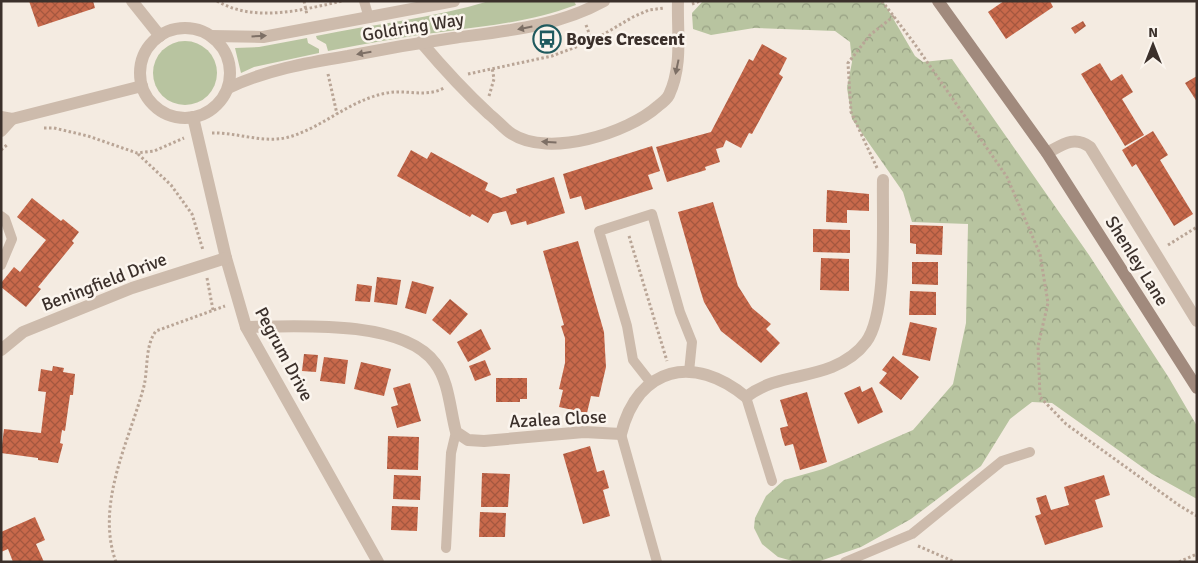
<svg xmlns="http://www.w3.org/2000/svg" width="1198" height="563" font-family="Signika,sans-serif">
<defs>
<pattern id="forest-crowns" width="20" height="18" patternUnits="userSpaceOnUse" patternTransform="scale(1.25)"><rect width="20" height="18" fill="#b8c4a0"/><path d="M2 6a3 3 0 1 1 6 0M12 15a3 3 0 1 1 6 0" fill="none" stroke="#97a083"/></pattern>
<pattern id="building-cross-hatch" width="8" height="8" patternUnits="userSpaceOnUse" patternTransform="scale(1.25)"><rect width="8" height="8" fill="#c8694b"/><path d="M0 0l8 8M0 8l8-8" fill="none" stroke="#a4573f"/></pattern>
</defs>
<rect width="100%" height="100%" fill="#f4ebe1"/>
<g fill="#b8c4a0">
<path d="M 489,1 L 574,1 L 576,5 C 532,21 495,25 449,31 C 408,36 368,43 328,51 L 326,44 L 317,39 L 316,36 C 374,24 433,18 489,1 Z"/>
<polygon points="307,38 308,43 319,49 319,53 254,67 241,73 235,48 259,47"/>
<circle cx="185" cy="73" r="32"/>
</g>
<polygon fill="url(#forest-crowns)" points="703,1 883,1 915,56 923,62 952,59 1089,255 1169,378 1197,426 1197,499 1152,474 1052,403 1032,402 1010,419 981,466 911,519 861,547 817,562 796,562 778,557 762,544 754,528 755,518 766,496 784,480 823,469 913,430 953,384 966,323 968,224 912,222 903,192 852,119 847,88 852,62 850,42 835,31 754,28 711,35 693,29 692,13"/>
<g fill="url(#building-cross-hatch)">
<polygon points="29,1 93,1 95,8 38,27"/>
<polygon points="1004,1 1050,1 1053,7 1006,39 988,12"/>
<polygon points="1083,21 1086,26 1075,34 1071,28"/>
<polygon points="762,44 787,58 779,74 783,77 752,134 749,133 741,148 726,140 723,147 716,149 720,162 705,167 706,170 667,182 656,147 711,132 749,59 753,61"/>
<polygon points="1100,63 1111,81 1122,74 1133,92 1122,99 1144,135 1125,146 1081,74"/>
<polygon points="1197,76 1197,102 1185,83"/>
<polygon points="1153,131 1168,155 1160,160 1193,214 1174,226 1136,164 1132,167 1122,150"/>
<polygon points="652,146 660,171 648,175 653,189 585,210 581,196 570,199 563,174"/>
<polygon points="411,150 427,159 431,152 488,183 485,190 501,198 517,193 516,189 554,177 565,213 527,225 526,221 511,225 506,211 493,214 488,223 472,214 470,217 397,176"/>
<polygon points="827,190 869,194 869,211 847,210 847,223 826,222"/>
<polygon points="32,198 61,221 63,219 79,232 72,241 74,243 38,287 41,289 26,307 1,287 1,283 14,267 20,272 46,240 17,217"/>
<polygon points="713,202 738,286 752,308 771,324 766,329 780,343 761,363 721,331 704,302 699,286 678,212"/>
<polygon points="910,225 943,226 942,255 916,254 916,244 910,243"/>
<polygon points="813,229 850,230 850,253 813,252"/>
<polygon points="578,241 604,332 605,350 606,367 599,397 591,396 587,413 559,407 563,390 559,389 565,363 565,338 561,326 564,325 543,251"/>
<polygon points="821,258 849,259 849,291 820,290"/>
<polygon points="912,262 938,262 938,285 912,284"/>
<polygon points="377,277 401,280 397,305 374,302"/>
<polygon points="412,281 434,287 426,314 405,308"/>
<polygon points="357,284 372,286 370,302 355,301"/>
<polygon points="910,291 936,292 936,315 909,315"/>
<polygon points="450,299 468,314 450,335 432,320"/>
<polygon points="910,322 937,328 930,361 902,355"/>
<polygon points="481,329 491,349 468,362 457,342"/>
<polygon points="304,354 318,355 316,372 302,371"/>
<polygon points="893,356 919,377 901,400 879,383 887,373 882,370"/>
<polygon points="324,357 348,360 345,384 320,381"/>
<polygon points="485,360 491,375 475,381 469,366"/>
<polygon points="361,362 391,369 384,396 354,389"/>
<polygon points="53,366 64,368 63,372 75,374 73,395 70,395 65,431 62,430 60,443 63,444 58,463 38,460 38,458 1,453 4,429 41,433 46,392 38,391 41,369 52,371"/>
<polygon points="496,378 527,378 527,399 520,399 520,402 496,402"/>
<polygon points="410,383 421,421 397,428 391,407 398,405 393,388"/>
<polygon points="860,386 862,392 872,387 883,412 858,424 844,393"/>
<polygon points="807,392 827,462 800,470 793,444 785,446 782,437 780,428 788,426 780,400"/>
<polygon points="388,436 419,437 418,470 387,469"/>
<polygon points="590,446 597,472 604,470 609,488 603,490 610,516 583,524 563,454"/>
<polygon points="482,473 510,474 508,507 481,507"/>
<polygon points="394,475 421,476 420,500 393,499"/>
<polygon points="1104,475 1110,495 1095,500 1103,527 1045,545 1035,516 1041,514 1036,498 1046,495 1051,510 1069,505 1064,487"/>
<polygon points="392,506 418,507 417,531 391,530"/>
<polygon points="480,512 506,513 505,537 479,537"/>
<polygon points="35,517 45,540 36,544 44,562 13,562 8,549 1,552 1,532"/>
</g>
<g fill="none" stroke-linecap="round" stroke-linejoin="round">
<g stroke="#b9a596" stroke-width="3" stroke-dasharray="2.5 2.5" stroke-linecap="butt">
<path d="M 217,1 C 255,23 302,10 342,1"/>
<polyline points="304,1 307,15"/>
<polyline points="882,1 914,43 1007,177 1040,254 1048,303 1038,346 1040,397 1066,424 1180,506 1197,516"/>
<polyline points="692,4 700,1"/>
<polyline points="586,25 592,41"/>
<polyline points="328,74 337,114"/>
<polyline points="468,74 552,56 592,41 633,17 649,10 664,8"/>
<polyline points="489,96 494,79 492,67"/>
<polyline points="44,128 54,128 88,136 137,153 154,151 184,138"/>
<path d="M 212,133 C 236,132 264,144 289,137 C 324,127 349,100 387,93 C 406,89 426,98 444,88"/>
<polyline points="1,150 8,144"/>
<polyline points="138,154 171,185 192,214 203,250"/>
<polyline points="877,168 851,112 848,63 870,35 894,16"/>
<polyline points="629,236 667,361"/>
<polyline points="1168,245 1197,227"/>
<polyline points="207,278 213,310"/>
<polyline points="918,546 955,562"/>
<path d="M 116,562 C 95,504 129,442 144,386 C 148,369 145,345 156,331 L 225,306"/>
<polyline points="1179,562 1197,554"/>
</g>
<g stroke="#cdbbac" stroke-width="10">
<polyline points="364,1 369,18"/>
<polyline points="1,216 5,219 12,239 1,265"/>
<polyline points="651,383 633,360 627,326 599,231 652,214 680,312 692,342 689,372"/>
<polyline points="746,397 772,481"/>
<polyline points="621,434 657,562"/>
<polyline points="446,548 451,453 456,432"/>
<polyline points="845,562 912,534 1002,461 1030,452"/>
</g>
<g stroke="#cdbbac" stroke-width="12">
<polyline points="132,1 160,36"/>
<circle cx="185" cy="73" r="45"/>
<polyline points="211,36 263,37 454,1"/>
<path d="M 421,42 C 443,68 464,91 489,114 C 497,120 504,129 512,134 C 549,158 628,133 658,106 C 662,103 667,99 669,95 C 683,65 677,33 678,1"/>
<path d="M 228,88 C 266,70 306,63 348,56 C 383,49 418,43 453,38 C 505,31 557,27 604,1"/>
<polyline points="1,117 12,119 142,86"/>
<polyline points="193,117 226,258 246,327 378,562"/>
<polyline points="1,131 12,119"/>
<path d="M 1047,153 C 1062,145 1074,135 1090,147 L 1197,321"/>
<path d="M 246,327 C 296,326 403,319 435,363 C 449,381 450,410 456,432 L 468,440 L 484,441 L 584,432 L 621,434 C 638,366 694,354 746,397 C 774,376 802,379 832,367 C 844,362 858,353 866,342 C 888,313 882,218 883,180"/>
<polyline points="1,350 23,332 132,288 226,258"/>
</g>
<polyline stroke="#a18a7d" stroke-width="12" points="938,1 1047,153 1197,388"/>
</g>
<defs><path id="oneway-solid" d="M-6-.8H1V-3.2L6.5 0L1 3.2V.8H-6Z" transform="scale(1.25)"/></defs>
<g fill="#7d6f65">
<use href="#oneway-solid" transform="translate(525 28) rotate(169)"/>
<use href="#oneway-solid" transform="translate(259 36) rotate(-4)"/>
<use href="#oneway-solid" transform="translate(364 53) rotate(170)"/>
<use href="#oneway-solid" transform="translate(677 67) rotate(102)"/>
<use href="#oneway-solid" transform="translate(549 142) rotate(-177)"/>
</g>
<defs>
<g id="bus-ring" transform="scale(1.4375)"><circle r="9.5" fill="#fbf5ee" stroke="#1f5a5e" stroke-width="1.5"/><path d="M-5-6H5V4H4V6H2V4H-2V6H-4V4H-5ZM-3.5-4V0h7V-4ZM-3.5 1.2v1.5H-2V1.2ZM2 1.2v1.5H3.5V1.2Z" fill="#1f5a5e"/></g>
</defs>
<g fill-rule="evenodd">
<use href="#bus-ring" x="547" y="39"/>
</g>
<g text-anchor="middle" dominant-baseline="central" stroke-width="5" stroke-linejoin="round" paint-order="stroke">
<g font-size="18" fill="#3b302b" stroke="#fbf5ee">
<text transform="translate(413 27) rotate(-9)">Goldring Way</text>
<text transform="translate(1137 261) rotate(58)">Shenley Lane</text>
<text transform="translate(104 282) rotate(-21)">Beningfield Drive</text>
<text transform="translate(284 354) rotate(62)">Pegrum Drive</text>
<text transform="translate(558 419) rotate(-3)">Azalea Close</text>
</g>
<g font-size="18" font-weight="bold" fill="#3b302b" stroke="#fbf5ee" text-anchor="start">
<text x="566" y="39">Boyes Crescent</text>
</g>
</g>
<rect width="1198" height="563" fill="none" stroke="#3b302b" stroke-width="5"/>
<g transform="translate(1153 45)" stroke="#fbf5ee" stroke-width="4" paint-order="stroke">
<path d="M0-4L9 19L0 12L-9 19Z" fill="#3b302b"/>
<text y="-8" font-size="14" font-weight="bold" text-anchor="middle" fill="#3b302b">N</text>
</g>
</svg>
